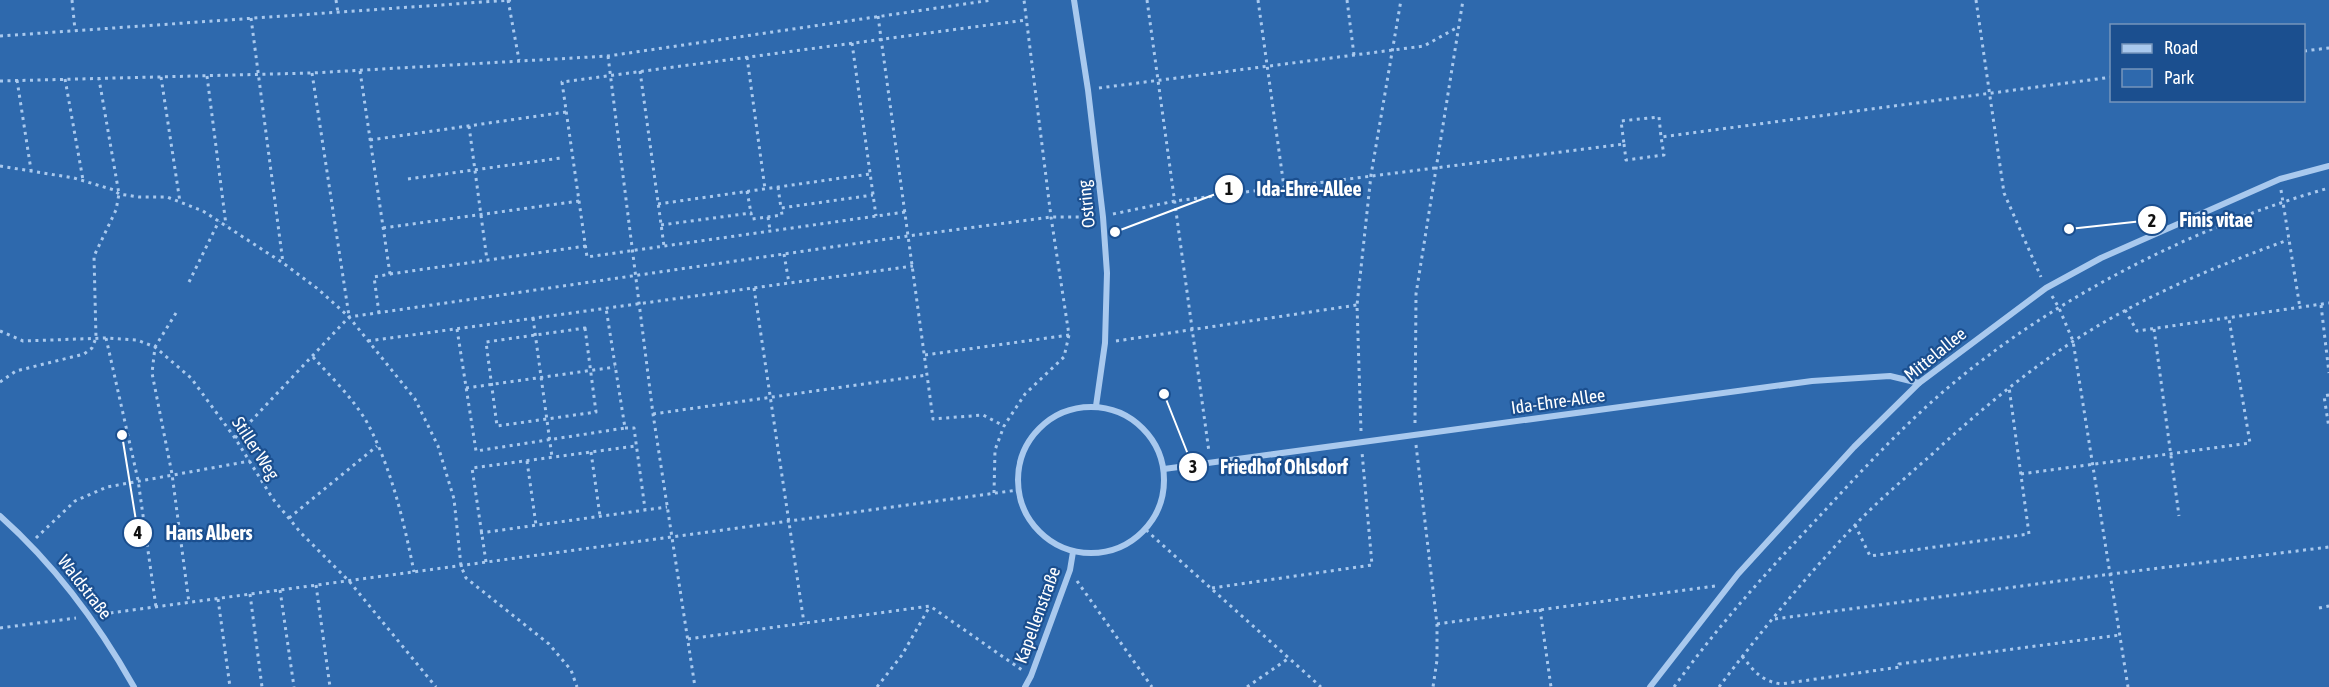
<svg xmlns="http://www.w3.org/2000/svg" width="2329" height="687" font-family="'Asap Condensed',sans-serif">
<rect width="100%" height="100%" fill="#1b4f8f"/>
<path fill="#2e69ad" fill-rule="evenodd" d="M 0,0 L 2329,0 L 2329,687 L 0,687 ZM 2112,26 L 2304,26 L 2304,100 L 2112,100 Z"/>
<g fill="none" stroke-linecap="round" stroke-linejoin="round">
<g stroke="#a9c9ee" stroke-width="3" stroke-dasharray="3 4.5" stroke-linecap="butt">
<polyline points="72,0 75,30"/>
<polyline points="336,0 338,13"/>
<polyline points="508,0 519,60"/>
<polyline points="1147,0 1209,452"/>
<polyline points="1258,0 1284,187"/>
<polyline points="1347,0 1354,55"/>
<polyline points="1976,0 2004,193 2041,277"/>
<polyline points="878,16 933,419 983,415 1004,426"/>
<polyline points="251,18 283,263"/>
<polyline points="0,36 511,0"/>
<polyline points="852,43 876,216"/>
<polyline points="2304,51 2329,48"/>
<polyline points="608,56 653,414 695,687"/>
<polyline points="747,57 765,189"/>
<polyline points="360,71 390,274 374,277 379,313"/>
<polyline points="640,71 664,246"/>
<polyline points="312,73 349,316"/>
<polyline points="207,76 226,225"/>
<polyline points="161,77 180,202"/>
<polyline points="65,79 83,180"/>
<polyline points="17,80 31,170"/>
<polyline points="0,81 312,73 608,56 992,0"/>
<polyline points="1099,88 1424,46 1458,27"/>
<polyline points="469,126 487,260"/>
<polyline points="370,140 566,112"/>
<polyline points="1624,144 1626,160 1664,155 1661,137"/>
<polyline points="0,166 74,178 114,190 119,194 139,197 167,197 203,211 283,263 318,289 349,317 415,399 438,446 454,499 461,566 466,578 549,644 571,670 577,687"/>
<polyline points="408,179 561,158"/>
<polyline points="778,187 781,208"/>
<polyline points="2281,190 2300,308"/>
<polyline points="747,191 751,213"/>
<polyline points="658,204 870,174"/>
<polyline points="905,212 587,257 562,82 1026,20"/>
<polyline points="1113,214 1175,201 1624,144 1621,121 1659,117 1661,137 2112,77"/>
<polyline points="768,217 770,230"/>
<polyline points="661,225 751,213 752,219 782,215 781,208 873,195"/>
<polyline points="383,228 579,201"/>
<polyline points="784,254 789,283"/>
<polyline points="390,274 586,246"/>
<polyline points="189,282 219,221"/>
<polyline points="754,288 804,623"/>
<polyline points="2052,296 2059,308 2073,341 2128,687"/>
<polyline points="2321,305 2329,373"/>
<polyline points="2125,310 2137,331 2329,303"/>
<polyline points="176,313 155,347 152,373 172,474 189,603"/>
<polyline points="533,318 552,457"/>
<polygon points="585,328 596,412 497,426 486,342"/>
<polyline points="457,329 476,451 625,428 606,308"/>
<polyline points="2154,329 2179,516"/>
<polyline points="0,331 23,341 106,338 137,340 155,347 191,378 235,438 273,499 301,533 349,581 436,687"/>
<polyline points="106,338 138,480 156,607"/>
<polyline points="368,341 913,266"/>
<polyline points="1116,341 1357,305"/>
<polyline points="925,355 1069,335"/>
<path d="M 313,357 C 332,378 355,400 369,426 C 392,471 404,522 414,572"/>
<polyline points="0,382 16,371 84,354 92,348 96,338 94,256 116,210 119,194 99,79"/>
<polyline points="466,388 615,367"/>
<polyline points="2329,395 2324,396 2329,428"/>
<polyline points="653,414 927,375"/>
<polyline points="1415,423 1416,294 1463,0"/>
<polyline points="625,428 634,428 645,509"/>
<polyline points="1361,431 1357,305 1371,175 1401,0"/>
<polyline points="235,438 349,317 908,236 1051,217 1092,217"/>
<polyline points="1416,445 1437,624 1437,660 1433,687"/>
<polyline points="591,452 600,516"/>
<polyline points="527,461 536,525"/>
<polyline points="2021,474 2250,443 2229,319"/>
<polyline points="994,493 995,450 1004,426 1025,394 1064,357 1069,335 1051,217 1024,0"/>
<polyline points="289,518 377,446"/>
<polyline points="1855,525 1870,556 2029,534 2009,387"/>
<polyline points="1146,530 1321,687"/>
<polyline points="480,533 667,507"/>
<polyline points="36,538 75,501 107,487 250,461"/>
<polyline points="486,562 472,468 636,446"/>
<polyline points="1077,581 1152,687"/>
<polyline points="316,585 330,687"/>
<polyline points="1212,588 1372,565 1362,452"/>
<polyline points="280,590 294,687"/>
<polyline points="250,594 262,687"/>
<polyline points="218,599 230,687"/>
<polyline points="2319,608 2329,606"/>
<polyline points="1540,609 1551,687"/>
<polyline points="103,614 1018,490"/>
<polyline points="1775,619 2111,574 2329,547"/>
<polyline points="1437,624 1715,586"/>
<polyline points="0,628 76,618"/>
<polyline points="688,639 930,606 1022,670"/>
<path d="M 1742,656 C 1754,671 1761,681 1781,684 L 1900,667 L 1899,664 L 2120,635"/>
<polyline points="877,687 902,655 930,606"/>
<polyline points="1247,687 1289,658"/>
<path d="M 1674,687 C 1718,626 1764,575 1815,521 C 1858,475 1901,427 1950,386 C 2054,298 2197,225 2329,188"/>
<path d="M 1719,687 C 1762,630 1807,575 1856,524 C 1879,500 1905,478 1930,456 C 1990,401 2054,348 2126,310 C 2178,282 2233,260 2288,240"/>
</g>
<g stroke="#a9c9ee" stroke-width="6">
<polyline points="1074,0 1088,90 1103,217 1107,273 1105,343 1096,406"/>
<circle cx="1091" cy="480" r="73"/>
<polyline points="1164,469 1812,381 1890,376 1919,383"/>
<path d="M 0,516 C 55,565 98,623 134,687"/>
<polyline points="1025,687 1031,676 1070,570 1073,552"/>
<polyline points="1650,687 1738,574 1854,447 1919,383 2046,288 2101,258 2280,179 2329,166"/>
</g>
</g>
<g text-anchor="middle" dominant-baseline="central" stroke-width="4.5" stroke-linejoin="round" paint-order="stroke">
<g font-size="18" fill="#fff" stroke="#1b4f8f">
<text transform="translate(1086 204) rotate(-96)">Ostring</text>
<text transform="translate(1935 354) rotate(-39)">Mittelallee</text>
<text transform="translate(1558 401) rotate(-8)">Ida-Ehre-Allee</text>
<text transform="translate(256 448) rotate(57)">Stiller Weg</text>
<text transform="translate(85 587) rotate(52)">Waldstraße</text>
<text transform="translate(1037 615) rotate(-70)">Kapellenstraße</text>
</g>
</g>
<path fill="none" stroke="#fff" stroke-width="2" d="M1115 232L1229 189M2069 229L2152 220M1164 394L1193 467M122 435L138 533"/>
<g fill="#fff" stroke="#1b4f8f" stroke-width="2">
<circle cx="1115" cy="232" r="6"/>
<circle cx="2069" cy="229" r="6"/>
<circle cx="1164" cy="394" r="6"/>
<circle cx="122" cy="435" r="6"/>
<circle cx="1229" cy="189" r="15"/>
<circle cx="2152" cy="220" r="15"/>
<circle cx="1193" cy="467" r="15"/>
<circle cx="138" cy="533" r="15"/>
</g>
<g font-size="18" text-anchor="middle" font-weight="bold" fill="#111">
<text x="1229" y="195">1</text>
<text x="2152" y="227">2</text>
<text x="1193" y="473">3</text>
<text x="138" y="539">4</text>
</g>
<g font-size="20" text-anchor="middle" font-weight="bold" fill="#fff" stroke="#1b4f8f" stroke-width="4.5" stroke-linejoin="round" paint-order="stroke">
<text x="1309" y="196">Ida-Ehre-Allee</text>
<text x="2216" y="227">Finis vitae</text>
<text x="1284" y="474">Friedhof Ohlsdorf</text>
<text x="209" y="540">Hans Albers</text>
</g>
<rect x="2110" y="24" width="195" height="78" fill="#1b4f8f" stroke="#7695bc" stroke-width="1.5"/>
<rect x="2122" y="44" width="30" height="9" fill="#a9c9ee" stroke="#7695bc" stroke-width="1.5"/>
<text x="2164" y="54" font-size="18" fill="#ffffff">Road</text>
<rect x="2122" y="69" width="30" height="18" fill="#2e69ad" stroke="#7695bc" stroke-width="1.5"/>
<text x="2164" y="84" font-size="18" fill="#ffffff">Park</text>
</svg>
